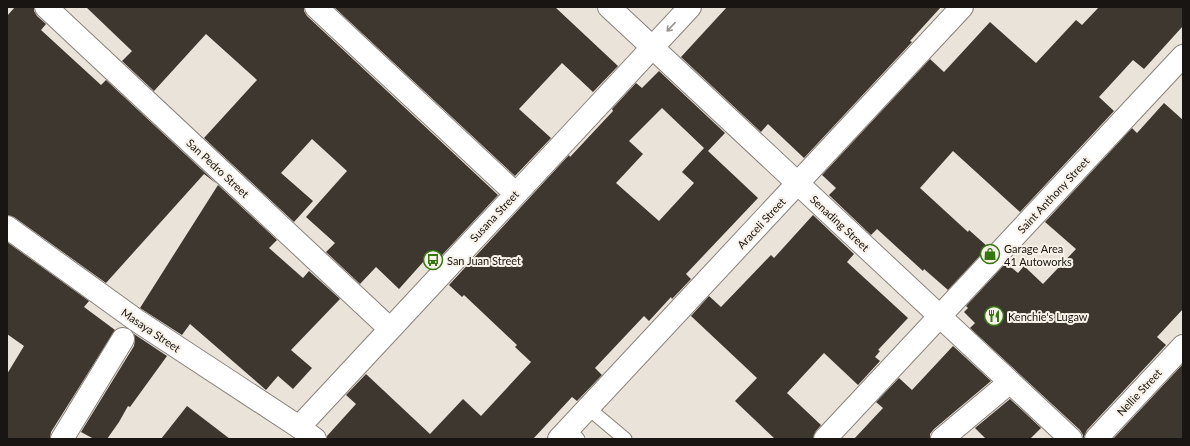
<svg xmlns="http://www.w3.org/2000/svg" width="1190" height="446" font-family="Lato,sans-serif">
<rect width="100%" height="100%" fill="#eae3da"/>
<g fill="#3d3730" fill-rule="evenodd">
<polygon points="15,7 34,7 34,11 37,16 46,24 41,30 101,85 106,80 217,184 204,174 106,283 14,217 7,215 7,16"/>
<polygon points="86,7 304,7 304,11 307,16 498,195 430,268 424,261 399,289 376,267 360,284 326,252 335,243 306,217 347,171 312,139 281,173 313,201 294,222 204,138 257,80 206,34 154,91 122,61 132,51"/>
<polygon points="334,7 555,7 618,66 593,92 562,63 519,109 551,138 515,176"/>
<polygon points="727,7 941,7 910,41 912,42 804,158 768,124 761,132 681,57"/>
<polygon points="1099,7 1183,7 1183,26 1144,69 1133,60 1099,97 1114,111 1020,212 953,151 920,188 968,232 969,230 988,247 948,290 924,269 923,271 877,229 871,235 829,195 836,188 822,175 930,59 944,72 990,22 1036,63 1076,20 1082,25"/>
<path d="M 659,71 L 725,133 L 708,151 L 758,198 L 686,274 L 691,279 L 672,299 L 671,297 L 649,321 L 644,316 L 595,368 L 602,375 L 577,401 L 572,397 L 533,439 L 327,439 L 327,436 L 356,404 L 346,395 L 366,374 L 430,434 L 463,399 L 481,416 L 531,362 L 515,347 L 517,345 L 464,295 L 462,297 L 449,285 L 569,155 L 570,157 L 613,111 L 612,109 L 636,83 L 642,88 ZM 662,108 L 704,148 L 682,172 L 694,183 L 659,221 L 616,183 L 643,154 L 629,141 Z"/>
<polygon points="1164,103 1183,120 1183,309 1157,337 1166,345 1087,430 1083,439 1083,435 1080,430 970,328 975,323 964,312 968,308 966,306 1006,263 1018,273 1024,266 1043,284 1076,249 1045,222 1132,128 1137,133"/>
<polygon points="218,185 277,240 269,248 303,278 309,271 340,299 291,350 312,368 293,389 278,376 266,390 190,324 182,335 140,308"/>
<polygon points="813,215 854,254 847,262 908,318 878,350 880,351 875,357 880,361 858,385 824,353 787,393 821,425 816,431 813,439 775,439 735,401 757,378 691,316 709,296 721,307 771,255 774,258"/>
<polygon points="7,242 89,301 84,307 115,330 51,432 50,439 7,439 7,374 24,346 7,334"/>
<polygon points="134,334 167,356 130,407 128,406 119,422 107,439 94,439 81,432 134,346 135,340"/>
<polygon points="953,346 991,381 934,429 930,434 930,439 854,439 883,408 876,402 899,378 912,390"/>
<polygon points="1183,364 1183,439 1113,439"/>
<polygon points="1010,399 1041,428 1030,439 986,439 975,428"/>
<polygon points="187,406 230,439 161,439"/>
</g>
<g fill="none" stroke-linecap="round" stroke-linejoin="round">
<g stroke="#89827a" stroke-width="15">
<g id="service">
<polyline points="588,408 625,439"/>
<polyline points="568,429 578,439"/>
</g>
</g>
<g stroke="#89827a" stroke-width="24">
<g id="minor">
<polyline points="46,7 389,328"/>
<polyline points="316,7 515,193"/>
<polyline points="652,47 1071,439"/>
<polyline points="299,427 315,439"/>
<polyline points="62,439 123,339"/>
<polyline points="559,439 962,7"/>
<polyline points="825,439 1183,56"/>
<polyline points="942,439 1010,382"/>
<polyline points="1096,439 1183,346"/>
</g>
</g>
<g stroke="#89827a" stroke-width="24">
<g id="tertiary">
<polyline points="609,7 652,47"/>
<polyline points="7,227 136,320 299,427 690,7"/>
</g>
</g>
<use href="#service" stroke="#fff" stroke-width="13"/>
<use href="#minor" stroke="#fff" stroke-width="22"/>
<use href="#tertiary" stroke="#fff" stroke-width="22"/>
</g>
<defs><path id="oneway-shaft" d="M-6 0H5M1.5-3L5.5 0L1.5 3" fill="none" stroke-width="1.6" stroke-linecap="round" stroke-linejoin="round"/></defs>
<use stroke="#979694" href="#oneway-shaft" transform="translate(671 27) rotate(133)"/>
<defs>
<g id="shop-ring" transform="scale(1)"><circle r="9.5" fill="#f8f1e8" stroke="#357613" stroke-width="1.5"/><path d="M-5-2.5h2.3a2.7 3.5 0 0 1 5.4 0H5L5.5 6h-11ZM-1.5-2.5h3a1.5 2.3 0 0 0-3 0Z" fill="#357613"/></g>
<g id="bus-ring" transform="scale(1)"><circle r="9.5" fill="#f8f1e8" stroke="#357613" stroke-width="1.5"/><path d="M-5-6H5V4H4V6H2V4H-2V6H-4V4H-5ZM-3.5-4V0h7V-4ZM-3.5 1.2v1.5H-2V1.2ZM2 1.2v1.5H3.5V1.2Z" fill="#357613"/></g>
<g id="restaurant-ring" transform="scale(1)"><circle r="9.5" fill="#f8f1e8" stroke="#357613" stroke-width="1.5"/><path d="M-5-6h1v4h1v-4h1v4h1v-4h1v5L-1.5 .5V6h-2V.5L-5-1ZM5-6V6H3V1.5H1.5Q1.5-4 5-6Z" fill="#357613"/></g>
</defs>
<g fill-rule="evenodd">
<use href="#shop-ring" x="990" y="254"/>
<use href="#bus-ring" x="433" y="260"/>
<use href="#restaurant-ring" x="994" y="316"/>
</g>
<g text-anchor="middle" dominant-baseline="central" stroke-width="4" stroke-linejoin="round" paint-order="stroke">
<g font-size="11" fill="#181512" stroke="#f8f1e8">
<text transform="translate(218 168) rotate(43)">San Pedro Street</text>
<text transform="translate(1053 195) rotate(-47)">Saint Anthony Street</text>
<text transform="translate(494 216) rotate(-47)">Susana Street</text>
<text transform="translate(761 223) rotate(-47)">Araceli Street</text>
<text transform="translate(840 223) rotate(43)">Senading Street</text>
<text transform="translate(151 330) rotate(34)">Masaya Street</text>
<text transform="translate(1139 392) rotate(-47)">Nellie Street</text>
</g>
<g font-size="11" fill="#181512" stroke="#f8f1e8" text-anchor="start">
<text x="1004" y="248">Garage Area<tspan x="1004" dy="13">41 Autoworks</tspan></text>
<text x="447" y="260">San Juan Street</text>
<text x="1008" y="316">Kenchie's Lugaw</text>
</g>
</g>
<rect width="1190" height="446" fill="none" stroke="#181512" stroke-width="16"/>
</svg>
